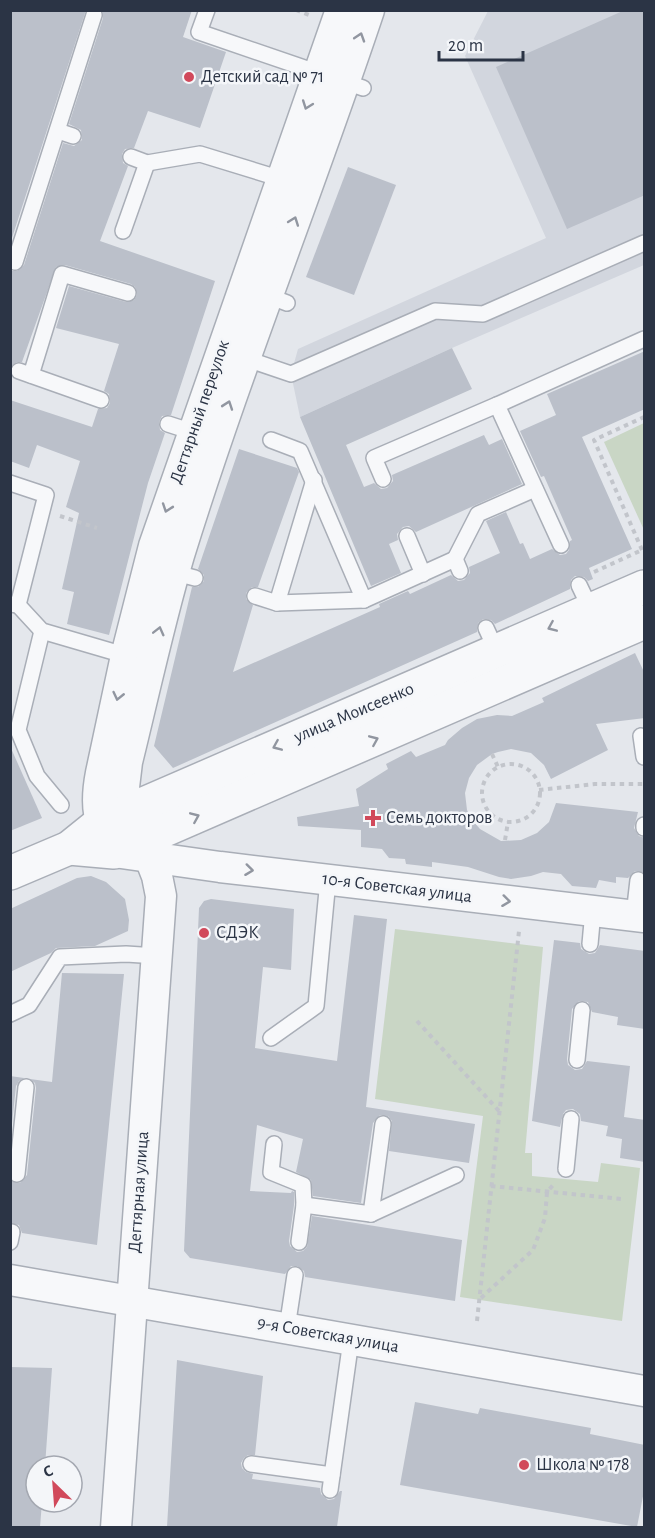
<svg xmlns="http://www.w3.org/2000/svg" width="655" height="1538" font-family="'Alegreya Sans',sans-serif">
<rect width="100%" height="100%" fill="#e4e7ec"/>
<polygon fill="#d2d6de" points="488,11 644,11 644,265 452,348 300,417 291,374 298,349 546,238 465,56"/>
<g fill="#c9d6c5">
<polygon points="644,423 644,530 604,442"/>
<polygon points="395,929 543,947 525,1153 532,1153 532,1176 598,1182 601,1163 640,1168 622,1321 460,1297 483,1116 375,1099"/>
</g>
<g fill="#bbc0ca">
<polygon points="10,10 86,10 10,244"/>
<polygon points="102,10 192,10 183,37 226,52 200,128 148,111 134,148 125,149 122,154 123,163 128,166 100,241 215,281 171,415 162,416 159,422 160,430 165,433 148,483 109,635 67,624 74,592 62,589 79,513 66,507 80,461 37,445 29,468 10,461 10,400 92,427 98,409 107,408 110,403 109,394 104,391 119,344 56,328 69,286 126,302 134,300 137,295 135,287 131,284 65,265 56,267 22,362 17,362 10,367 10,271 17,271 24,265 63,143 74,146 82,140 81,130 69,124 103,18"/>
<polygon points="625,10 645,10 645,195 567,229 496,67"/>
<polygon points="348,167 396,185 354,295 306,277"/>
<polygon points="452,348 472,389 346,445 364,487 374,483 381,489 387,488 393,481 392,475 484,435 489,445 502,439 522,484 416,532 409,526 403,527 397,534 398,540 389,544 401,573 371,586 300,417"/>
<polygon points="645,351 645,409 582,437 632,549 589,568 593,579 588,581 584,577 575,576 571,580 570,589 495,624 491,620 483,619 478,623 477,632 173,768 154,746 192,587 198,587 204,581 204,575 198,569 239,449 297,468 299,472 258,587 252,587 246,593 246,599 253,605 233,672 380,607 379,604 408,591 410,594 451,575 458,581 464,580 470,573 469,567 500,553 486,521 506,512 520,544 523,543 530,559 552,549 560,555 566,554 569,550 570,541 572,540 544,476 541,477 520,431 556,415 547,394"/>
<polygon points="635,653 645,674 645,718 596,724 608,750 551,779 544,765 531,753 511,749 498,752 492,754 477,765 469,778 465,793 467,810 473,821 480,829 501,841 521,840 537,833 549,822 556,803 638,812 634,828 639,836 645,838 645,873 635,871 628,878 616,877 616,883 599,880 596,888 572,886 561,874 543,872 531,876 511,879 499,877 468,867 432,862 432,867 406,864 405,859 389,858 382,849 361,847 361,830 298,826 297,817 359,806 356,789 388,769 386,764 411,751 416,757 445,745 448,740 462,728 477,719 497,715 512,716 544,702 542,698"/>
<polygon points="10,746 42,818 10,831"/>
<polygon points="91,876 106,882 125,899 129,920 128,931 95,946 56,948 51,953 10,972 10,909 77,878"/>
<polygon points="211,899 294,909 291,970 263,967 255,1048 337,1061 354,915 387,919 366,1107 475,1124 469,1163 389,1151 392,1121 388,1116 380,1115 373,1123 361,1203 313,1196 311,1180 296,1172 303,1139 257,1125 250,1191 291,1193 292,1191 294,1192 294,1205 289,1241 290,1246 297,1252 303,1251 307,1247 312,1216 462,1240 455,1301 305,1277 304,1271 297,1266 291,1266 285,1274 190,1258 184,1251 199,908 204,901"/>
<polygon points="554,940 580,943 581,949 589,954 595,953 600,945 645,951 645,1029 617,1025 618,1017 592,1012 588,1002 579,1001 572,1009 567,1059 568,1065 575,1070 582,1069 587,1061 630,1066 624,1117 645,1120 645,1162 620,1158 622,1139 606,1136 608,1126 581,1121 580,1114 573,1109 566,1110 563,1114 560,1127 532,1121"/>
<polygon points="62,973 124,974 97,1245 22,1233 19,1225 10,1223 10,1181 20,1183 27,1175 36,1088 35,1083 30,1079 52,1082"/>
<polygon points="10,1076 24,1078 19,1081 16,1086 10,1142"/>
<polygon points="177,1360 263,1376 255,1455 248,1455 244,1458 241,1463 242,1468 246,1472 253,1474 252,1479 320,1488 321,1494 328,1500 334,1499 340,1491 342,1491 337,1527 167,1527"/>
<polygon points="10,1367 52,1368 45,1466 36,1466 36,1502 42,1502 40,1527 10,1527"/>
<polygon points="415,1402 478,1414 480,1408 591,1428 590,1434 645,1445 645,1486 637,1527 400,1485"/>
</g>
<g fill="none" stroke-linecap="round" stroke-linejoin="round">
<g stroke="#a9aeb7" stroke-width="18">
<g id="service">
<polyline points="207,10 199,32 363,88"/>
<polyline points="58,131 73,136"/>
<polyline points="131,157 147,163 200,154 288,181"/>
<polyline points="123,231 147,163"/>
<polyline points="10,260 15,262 94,15"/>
<polyline points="263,294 287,303"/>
<polyline points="241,357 291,374 435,311 483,314 644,243"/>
<polyline points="19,371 101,400"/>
<polyline points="31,375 62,274 128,293"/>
<polyline points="168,424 199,434"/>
<polyline points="271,440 300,451 364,600"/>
<polyline points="383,479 374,458 497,405"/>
<polyline points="10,483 46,495 18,605 10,604"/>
<polyline points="407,536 423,574"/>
<polyline points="561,545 497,405 644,339"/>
<polyline points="455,559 478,514 535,489"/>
<polyline points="168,571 195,578"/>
<polyline points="579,585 591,610"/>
<polyline points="255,596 277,603 364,600 455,559 460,571"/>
<polyline points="277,603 314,480"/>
<polyline points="18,605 42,631 131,657"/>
<polyline points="486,628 497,652"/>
<polyline points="42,631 18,730 37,776 61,805"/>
<polyline points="641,736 644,757"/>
<polyline points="644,828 644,825"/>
<polyline points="634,915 638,880"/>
<polyline points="590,944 593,911"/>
<polyline points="10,1014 29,1005 60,957 126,954 157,956"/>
<polyline points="271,1038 316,1006 328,880"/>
<polyline points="577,1060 582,1010"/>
<polyline points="274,1144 271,1172 303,1185 304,1205 299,1242"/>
<polyline points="566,1169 571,1119"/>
<polyline points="17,1174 26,1087"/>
<polyline points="304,1205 371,1214 456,1175"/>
<polyline points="371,1214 383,1124"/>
<polyline points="10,1242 12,1232"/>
<polyline points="287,1328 295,1275"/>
<polyline points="251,1464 332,1475"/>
<polyline points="330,1490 351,1340"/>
</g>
</g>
<g stroke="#a9aeb7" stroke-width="33">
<g id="minor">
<path d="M 341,10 L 154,546 L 126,656 L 101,773 C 94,809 99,820 114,852 L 220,867 L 644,917"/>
<polyline points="10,1280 644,1391"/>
<path d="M 116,1528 L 161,896 L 157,876 L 150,858 L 127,811 L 124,787 L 127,762 C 144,693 159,623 179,555 C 236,371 308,193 369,10"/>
</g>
</g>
<g stroke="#a9aeb7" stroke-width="36">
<g id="tertiary">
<polyline points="69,848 114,852 644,622"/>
<polyline points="10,873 69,848 100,823 644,587"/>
</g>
</g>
<g stroke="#c2c5cb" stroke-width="4" stroke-dasharray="4.5 4.5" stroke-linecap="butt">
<polyline points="296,10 309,15"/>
<polyline points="60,516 97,528"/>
<polyline points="642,550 594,440 644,417"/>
<polyline points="594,572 642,550"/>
<polyline points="492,754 498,767"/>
<circle cx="511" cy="793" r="29"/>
<polyline points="539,790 595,784 644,784"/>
<polyline points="505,840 508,822"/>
<polyline points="417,1021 499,1111"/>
<polyline points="491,1186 622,1199"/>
<polyline points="481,1298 533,1250 545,1218 547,1192 554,1184"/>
<polyline points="477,1321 519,931"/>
</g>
<use href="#service" stroke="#f7f8fa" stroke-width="15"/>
<use href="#minor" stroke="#f7f8fa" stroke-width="30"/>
<use href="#tertiary" stroke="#f7f8fa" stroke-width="33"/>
</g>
<defs><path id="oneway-chevron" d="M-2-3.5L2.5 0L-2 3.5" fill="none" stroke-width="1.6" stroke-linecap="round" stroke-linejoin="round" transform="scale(1.5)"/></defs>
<g stroke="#9196a0">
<use href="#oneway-chevron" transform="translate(360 37) rotate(-72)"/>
<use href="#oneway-chevron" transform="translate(307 105) rotate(110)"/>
<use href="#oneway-chevron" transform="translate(294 221) rotate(-70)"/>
<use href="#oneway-chevron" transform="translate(228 405) rotate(-71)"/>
<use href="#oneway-chevron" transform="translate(167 508) rotate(109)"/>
<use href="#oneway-chevron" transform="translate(552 627) rotate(157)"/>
<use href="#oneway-chevron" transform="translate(159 631) rotate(-76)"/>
<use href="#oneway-chevron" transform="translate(118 696) rotate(103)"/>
<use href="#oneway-chevron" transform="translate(374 740) rotate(-23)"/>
<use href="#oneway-chevron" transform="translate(277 746) rotate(157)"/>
<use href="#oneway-chevron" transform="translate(195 817) rotate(-23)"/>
<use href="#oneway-chevron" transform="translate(249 870) rotate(7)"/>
<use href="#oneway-chevron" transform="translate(506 901) rotate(7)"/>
</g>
<g fill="#d1495b" stroke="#f4f6f9" stroke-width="2">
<circle cx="189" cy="77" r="6"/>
<path d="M370 809h6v6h6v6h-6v6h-6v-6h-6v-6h6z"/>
<circle cx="204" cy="933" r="6"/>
<circle cx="524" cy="1465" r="6"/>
</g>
<g text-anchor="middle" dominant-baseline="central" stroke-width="5" stroke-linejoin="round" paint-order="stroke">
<g font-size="18" fill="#2b3445" stroke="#f4f6f9" text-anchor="start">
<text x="201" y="77">Детский сад № 71</text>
<text x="386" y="818">Семь докторов</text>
<text x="216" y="933">СДЭК</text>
<text x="536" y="1465">Школа № 178</text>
</g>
<g font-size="18" fill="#2b3445" stroke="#f4f6f9">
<text transform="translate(200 412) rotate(-71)">Дегтярный переулок</text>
<text transform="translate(354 713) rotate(-23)">улица Моисеенко</text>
<text transform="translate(397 888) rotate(7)">10-я Советская улица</text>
<text transform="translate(139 1192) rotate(-86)">Дегтярная улица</text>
<text transform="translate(328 1335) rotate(10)">9-я Советская улица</text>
</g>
</g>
<rect width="655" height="1538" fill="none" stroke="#2b3445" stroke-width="24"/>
<g transform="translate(54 1484) rotate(335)"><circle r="28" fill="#f4f6f9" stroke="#a4a8b1" stroke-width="1.5"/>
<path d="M0-4.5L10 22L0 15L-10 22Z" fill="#d1495b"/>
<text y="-9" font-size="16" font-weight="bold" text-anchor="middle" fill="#2b3445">С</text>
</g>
<path d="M439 51v9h84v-9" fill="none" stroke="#2b3445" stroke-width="3"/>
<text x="448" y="51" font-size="18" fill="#2b3445" stroke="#f4f6f9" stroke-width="4.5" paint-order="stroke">20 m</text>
</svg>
